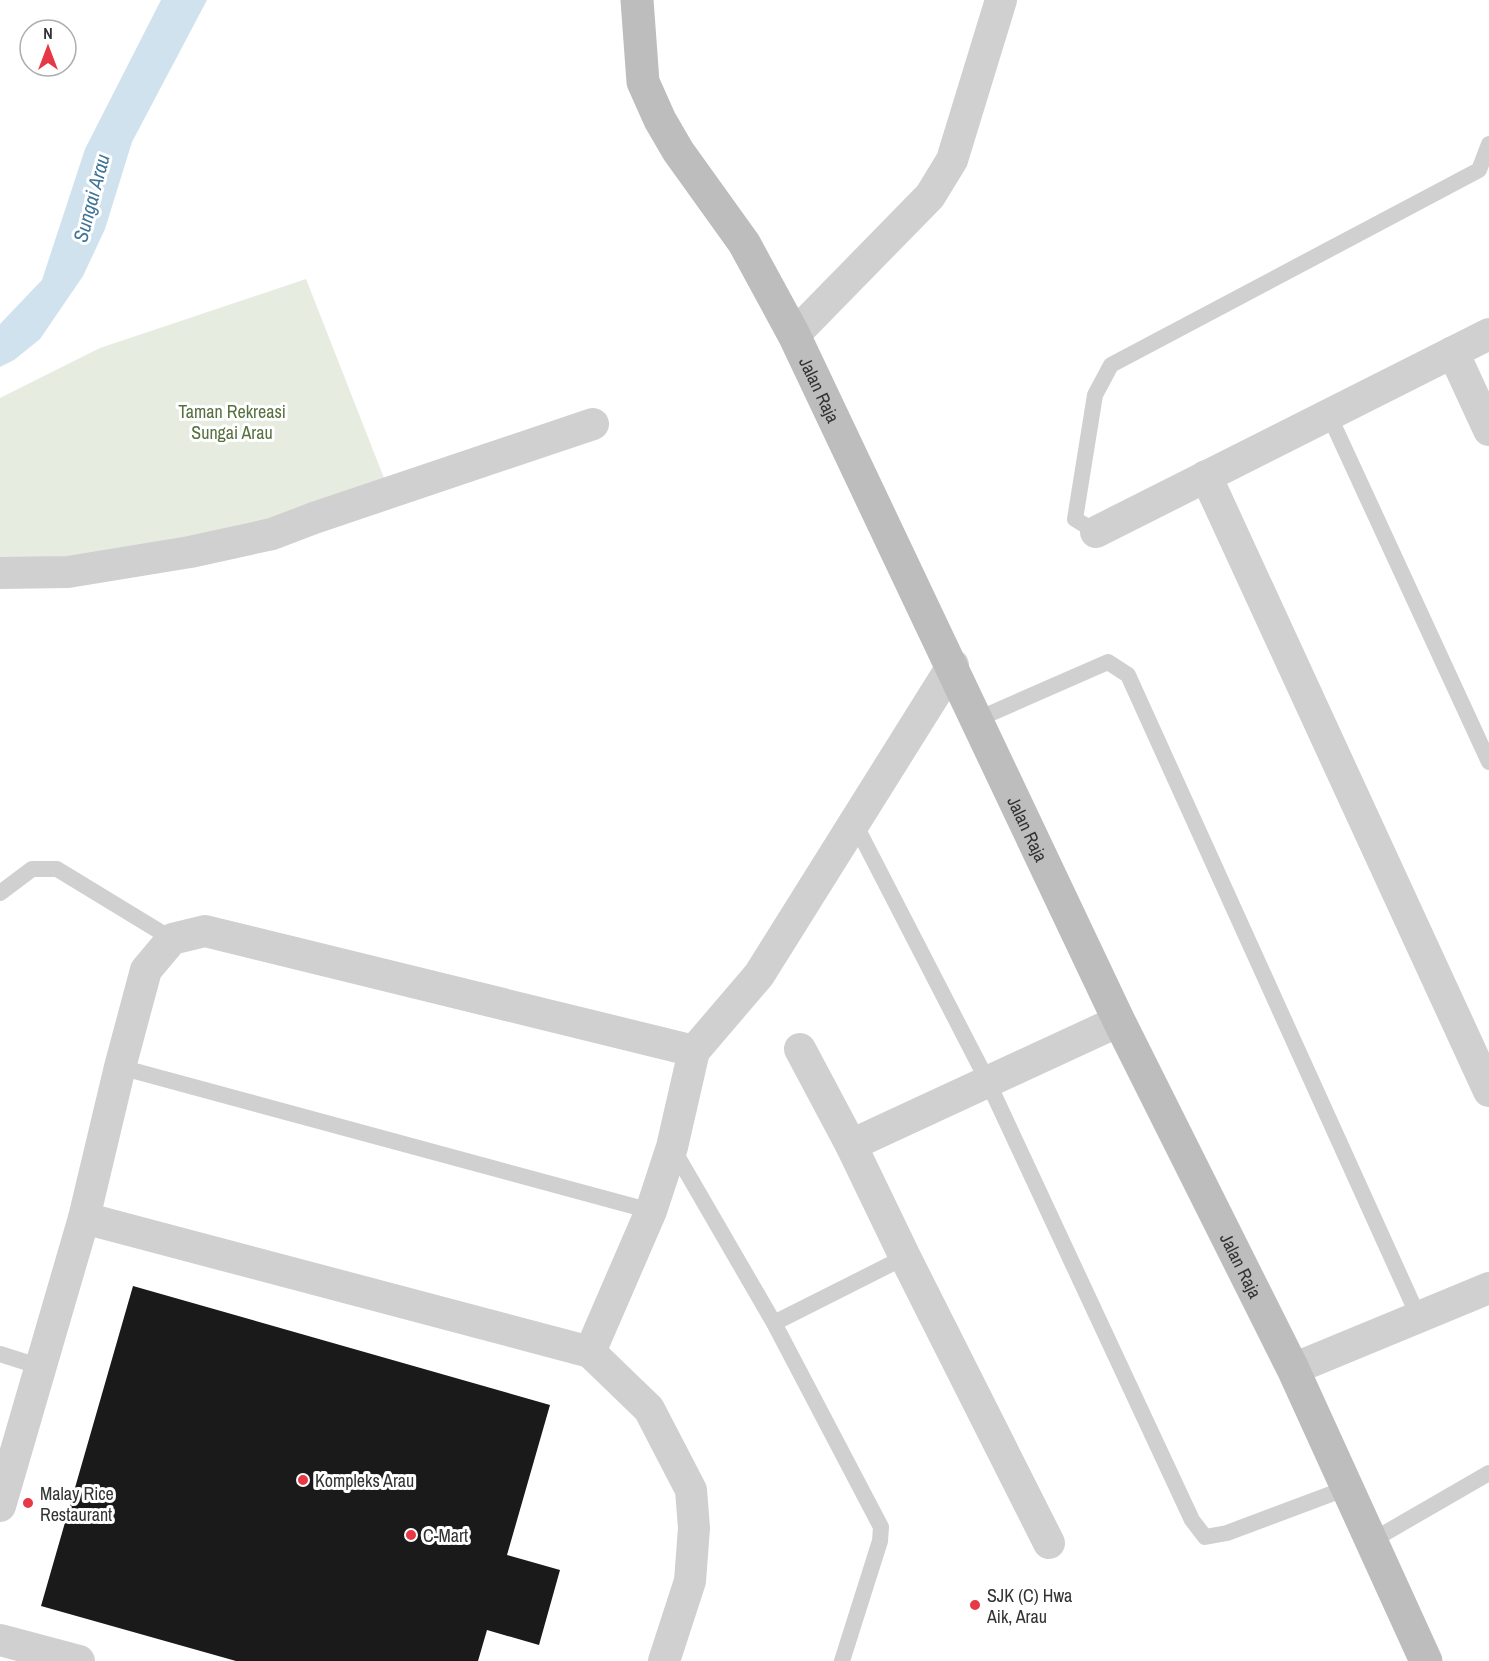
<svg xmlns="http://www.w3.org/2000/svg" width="1489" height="1661" font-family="'Archivo Narrow',sans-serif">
<rect width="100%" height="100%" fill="#fff"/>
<polygon fill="#e6ecdf" points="306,279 384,478 261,531 0,565 0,398 100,348"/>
<polygon fill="#cfe2ee" points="161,0 207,0 132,142 105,229 83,276 40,339 14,360 0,367 0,324 42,280 85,149"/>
<polygon fill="#1a1a1a" points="133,1286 550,1405 507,1555 560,1570 539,1645 487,1630 478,1661 236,1661 41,1606"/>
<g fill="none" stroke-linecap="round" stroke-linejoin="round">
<g stroke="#d0d0d0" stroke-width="16">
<polyline points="1329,415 1489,762"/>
<polyline points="1096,532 1075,519 1095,395 1111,365 1479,170 1489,144"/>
<polyline points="978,719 1108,662 1128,675 1419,1318"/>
<polyline points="854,822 987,1080 1192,1520 1205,1537 1227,1533 1347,1488"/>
<polyline points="0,893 32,869 57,869 172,939"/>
<polyline points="120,1067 651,1211"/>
<polyline points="672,1147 774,1323 881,1527 880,1541 842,1661"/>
<polyline points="774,1323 905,1257"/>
<polyline points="0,1354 41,1367"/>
<polyline points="1373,1540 1489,1473"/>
</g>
<g stroke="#d0d0d0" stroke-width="32">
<polyline points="794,335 930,196 952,160 1001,0"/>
<polyline points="1453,352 1489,430"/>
<polyline points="1206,476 1489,1091"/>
<polyline points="1096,532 1489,334"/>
<polyline points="0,573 68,572 190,552 272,534 314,518 593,424"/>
<polyline points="800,1049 851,1145 905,1257 1049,1543"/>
<polyline points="851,1145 1119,1021"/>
<polyline points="84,1218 590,1352 649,1409 691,1490 694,1528 690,1581 664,1661"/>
<polyline points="590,1352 651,1211 672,1147 694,1051 759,975 953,665"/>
<polyline points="1293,1369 1489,1288"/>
<polyline points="0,1506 84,1218 120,1067 146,970 172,939 205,931 694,1051"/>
<polyline points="0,1640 79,1661"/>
</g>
<path stroke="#bdbdbd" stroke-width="33" id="s1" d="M 637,0 L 643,82 L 660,120 L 678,151 L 744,243 L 794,335 L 1119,1021 L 1293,1369 L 1426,1661"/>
</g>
<g fill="#e63946" stroke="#fff" stroke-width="2">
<circle cx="303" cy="1480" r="6"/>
<circle cx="28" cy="1503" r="6"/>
<circle cx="411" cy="1535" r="6"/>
<circle cx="975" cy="1605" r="6"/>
</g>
<g text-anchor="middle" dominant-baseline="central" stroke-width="6" stroke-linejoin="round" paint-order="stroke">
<g font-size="18" fill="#333" stroke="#fff">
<text stroke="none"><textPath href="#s1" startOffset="438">Jalan Raja</textPath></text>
<text stroke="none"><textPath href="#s1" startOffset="924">Jalan Raja</textPath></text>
<text stroke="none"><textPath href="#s1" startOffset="1410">Jalan Raja</textPath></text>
</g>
<g font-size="18" fill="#56703f" stroke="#fff">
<text x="232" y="411">Taman Rekreasi<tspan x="232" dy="21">Sungai Arau</tspan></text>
</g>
<g font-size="18" fill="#333" stroke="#fff" text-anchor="start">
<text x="315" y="1480">Kompleks Arau</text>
<text x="40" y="1493">Malay Rice<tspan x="40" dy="21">Restaurant</tspan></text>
<text x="423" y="1535">C-Mart</text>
<text x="987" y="1595">SJK (C) Hwa<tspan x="987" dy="21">Aik, Arau</tspan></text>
</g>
<g font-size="20" font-style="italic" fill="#3f7597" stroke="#fff">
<text transform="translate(91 198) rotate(-75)">Sungai Arau</text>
</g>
</g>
<g transform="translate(48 48)"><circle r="28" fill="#ffffff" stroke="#adadad" stroke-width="1.5"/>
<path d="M0-4.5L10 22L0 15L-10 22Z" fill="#e63946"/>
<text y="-9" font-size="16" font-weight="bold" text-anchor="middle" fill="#333333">N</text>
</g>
</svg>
